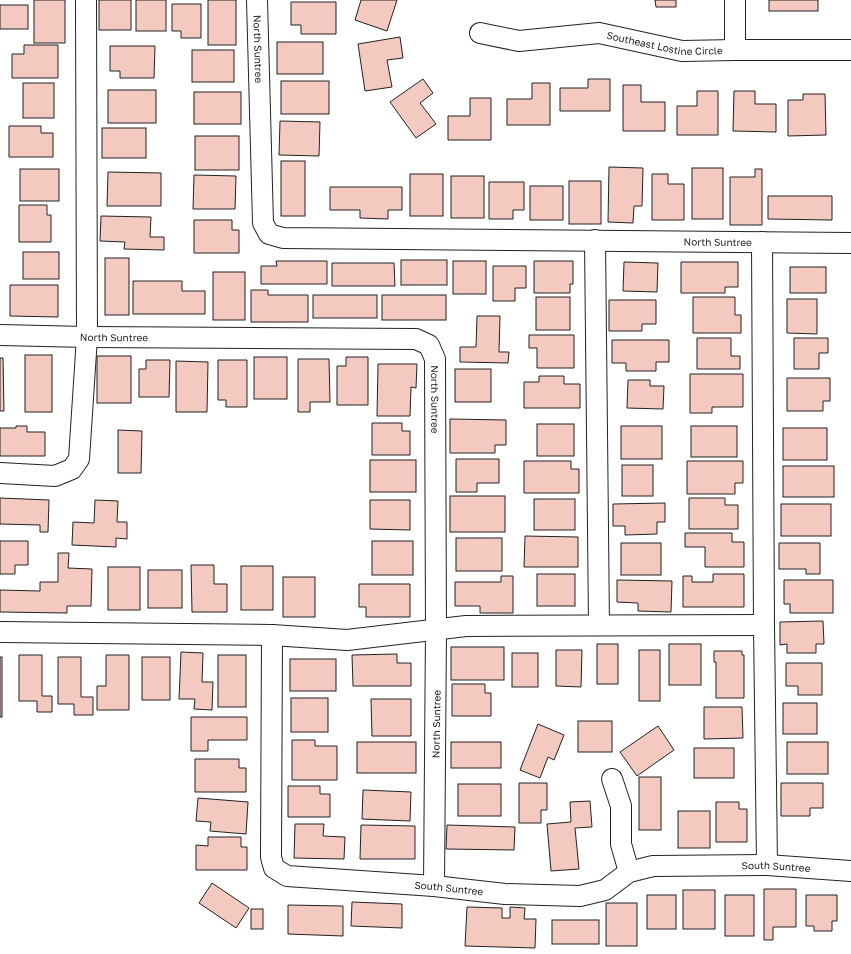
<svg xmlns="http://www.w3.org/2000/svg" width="851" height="954" font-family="'Golos Text',sans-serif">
<rect width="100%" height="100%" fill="#fff"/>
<g fill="#f3c9c0" stroke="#222">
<rect x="34" y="0" width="31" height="43"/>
<rect x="99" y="0" width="32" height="30"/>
<rect x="136" y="0" width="30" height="31"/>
<rect x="208" y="0" width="28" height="45"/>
<polygon points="361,0 397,0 387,31 355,20"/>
<polygon points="655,0 676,0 676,7 656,7"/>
<rect x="769" y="0" width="49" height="11"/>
<polygon points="291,2 336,2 336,34 301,34 301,25 291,25"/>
<polygon points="172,4 201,4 201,38 181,38 181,31 172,31"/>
<rect x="0" y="5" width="28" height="24"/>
<polygon points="400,37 403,58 387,60 392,87 365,91 358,44"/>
<rect x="277" y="42" width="46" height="32"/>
<polygon points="24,45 58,45 58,78 12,78 12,54 24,54"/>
<polygon points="110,46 155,46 154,78 120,78 120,71 110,71"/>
<rect x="192" y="50" width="42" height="32"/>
<polygon points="423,79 433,93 420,103 436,124 416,138 390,102"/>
<polygon points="588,79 610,79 610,111 560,111 560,88 588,88"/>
<rect x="281" y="81" width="48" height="33"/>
<rect x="23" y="83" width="31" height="35"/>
<polygon points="532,83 550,83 550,125 507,125 507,99 532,99"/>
<polygon points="623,85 641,85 641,102 665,102 665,131 623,131"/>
<rect x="108" y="90" width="48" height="33"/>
<polygon points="697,91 718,91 718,135 677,135 677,106 697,106"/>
<polygon points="734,91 755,91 755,104 776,104 776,132 733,131"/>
<rect x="194" y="92" width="47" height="32"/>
<polygon points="803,94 825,94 826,135 788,136 788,100 803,100"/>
<polygon points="470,98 491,98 491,140 448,140 448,116 470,116"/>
<polygon points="280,121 320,122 319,156 279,155"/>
<polygon points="9,126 41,126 41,133 53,133 53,157 9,157"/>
<rect x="102" y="128" width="44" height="30"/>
<rect x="195" y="136" width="44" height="34"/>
<rect x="281" y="161" width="24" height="55"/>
<polygon points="609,167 643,168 642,206 634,206 633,223 608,222"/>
<rect x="692" y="168" width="31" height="51"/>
<rect x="20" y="169" width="39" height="32"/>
<polygon points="755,169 762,169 762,225 730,225 730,177 755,177"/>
<polygon points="108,172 161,173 161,206 107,206"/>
<rect x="410" y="174" width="33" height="42"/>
<polygon points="652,174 668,174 668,184 684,184 684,220 652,220"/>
<polygon points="194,175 236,176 235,209 193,209"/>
<rect x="451" y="176" width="33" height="42"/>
<rect x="569" y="181" width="32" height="43"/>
<polygon points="489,182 524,182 524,210 513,210 513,219 489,219"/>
<rect x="530" y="186" width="33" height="34"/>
<polygon points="330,187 402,187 402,210 388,210 388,219 360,218 360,210 330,210"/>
<polygon points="768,196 832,196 832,220 768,219"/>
<polygon points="19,205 47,205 47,215 51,215 51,242 19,242"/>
<polygon points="101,216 151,217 150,237 164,237 164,250 124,249 125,242 100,241"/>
<polygon points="194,220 232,220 232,230 239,230 239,253 194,253"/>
<rect x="23" y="252" width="36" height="27"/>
<rect x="105" y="258" width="24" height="57"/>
<rect x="401" y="260" width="46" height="25"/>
<polygon points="276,261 327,261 327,284 261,284 261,266 277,266"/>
<rect x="453" y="261" width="33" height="33"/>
<polygon points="534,261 573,261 573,284 570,284 570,293 534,293"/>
<polygon points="624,262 658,263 657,292 623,291"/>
<polygon points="681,262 738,262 738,287 725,287 725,293 681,293"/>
<polygon points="332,263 394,263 395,286 332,286"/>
<polygon points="493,266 526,266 526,288 515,288 515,301 493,301"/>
<rect x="790" y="267" width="36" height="26"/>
<rect x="213" y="272" width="32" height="48"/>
<polygon points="133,281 182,281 182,291 205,291 205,314 133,314"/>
<polygon points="10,285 58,285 58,317 10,316"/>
<polygon points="251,290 268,290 268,295 308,295 308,322 251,322"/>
<rect x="313" y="295" width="64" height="23"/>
<rect x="382" y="295" width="64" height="25"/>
<rect x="536" y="297" width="34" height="33"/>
<polygon points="693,297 735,297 735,315 741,315 741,333 693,333"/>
<polygon points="787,299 817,299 817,334 787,333"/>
<polygon points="609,300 656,300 656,324 642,324 642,331 609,331"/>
<polygon points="477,316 500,316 499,352 509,352 508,363 460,362 460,347 476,347"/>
<polygon points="529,335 574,335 574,368 537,368 537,348 529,348"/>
<polygon points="697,338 731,338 731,356 740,356 740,369 697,369"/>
<polygon points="794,338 828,338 828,353 819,353 819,369 794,369"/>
<polygon points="612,340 669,340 669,362 656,362 656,371 626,371 626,363 612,363"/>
<rect x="25" y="355" width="27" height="57"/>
<rect x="97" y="356" width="34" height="47"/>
<rect x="254" y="357" width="33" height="42"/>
<polygon points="346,357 368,357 368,405 337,405 337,366 346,366"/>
<polygon points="0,358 3,358 4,411 0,411"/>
<polygon points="298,359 329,359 330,402 310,402 310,412 298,412"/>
<polygon points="146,360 170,360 169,397 139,397 139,369 146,369"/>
<polygon points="218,360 247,360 247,407 226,407 226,400 218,400"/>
<polygon points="176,361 208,362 207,412 176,412"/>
<polygon points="378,364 417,364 416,388 411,387 410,416 377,416"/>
<rect x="455" y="369" width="36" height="33"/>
<polygon points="690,374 743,374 743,407 712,407 712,413 690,413"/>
<polygon points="539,376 564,376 564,384 580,384 580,408 524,408 524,382 539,382"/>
<polygon points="787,378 830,378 830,401 823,401 823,411 787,411"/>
<polygon points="628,380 650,380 650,386 664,386 663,409 627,408"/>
<polygon points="450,419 506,420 506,445 495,445 495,453 450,453"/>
<polygon points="372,423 402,423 402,431 410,431 410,455 372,455"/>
<rect x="537" y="424" width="37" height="32"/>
<polygon points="16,426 27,426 27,432 45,432 45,456 0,456 0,428 16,428"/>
<rect x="621" y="426" width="41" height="33"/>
<rect x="691" y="426" width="46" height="31"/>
<rect x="783" y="428" width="44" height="32"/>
<polygon points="118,430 142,431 141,473 118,473"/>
<polygon points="456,459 499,459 499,483 477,483 477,492 456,492"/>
<rect x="370" y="460" width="46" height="32"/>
<polygon points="524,461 571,461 571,469 579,469 579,493 524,493"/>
<polygon points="687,461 743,461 743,483 735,483 735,494 687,494"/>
<rect x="622" y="465" width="31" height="31"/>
<rect x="783" y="466" width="51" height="31"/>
<rect x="450" y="496" width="55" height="36"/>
<polygon points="0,498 49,500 48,532 40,532 40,525 0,524"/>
<polygon points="689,498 725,498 725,505 738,505 738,529 689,529"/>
<rect x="534" y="499" width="41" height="31"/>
<polygon points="95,500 118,501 117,522 127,522 127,539 116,538 116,547 72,545 73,522 94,523"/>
<polygon points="370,500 410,500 410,530 370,529"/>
<polygon points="665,503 665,522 657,522 657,534 625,535 625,526 613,526 613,504"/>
<rect x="781" y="504" width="50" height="32"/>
<polygon points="685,533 732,533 732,542 744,542 744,567 705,567 705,547 685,547"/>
<polygon points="525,536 578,537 578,567 524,567"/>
<rect x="456" y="538" width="46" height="33"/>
<polygon points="0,541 28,541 28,565 15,565 15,574 0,574"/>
<rect x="372" y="541" width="41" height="34"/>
<rect x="621" y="543" width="40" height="32"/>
<polygon points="779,543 820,543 820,574 806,574 806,569 779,569"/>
<polygon points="58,553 69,553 68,568 92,569 91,606 67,606 67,613 0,612 0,590 40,591 40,582 58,582"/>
<polygon points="191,565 214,565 214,584 227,584 227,612 192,612"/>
<rect x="241" y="566" width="32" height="44"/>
<rect x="108" y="567" width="32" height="43"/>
<rect x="148" y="570" width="34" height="38"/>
<rect x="537" y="574" width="38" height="32"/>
<polygon points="713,574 744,574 744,607 683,607 683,576 692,576 692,582 713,582"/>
<polygon points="501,576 513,576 513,613 480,613 480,606 455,606 455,582 501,582"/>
<rect x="283" y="577" width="32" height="40"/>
<polygon points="617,580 672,581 671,612 638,611 638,603 617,602"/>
<polygon points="784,580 833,580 833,613 790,613 790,604 784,604"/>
<polygon points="359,584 410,584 410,617 366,617 366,607 359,607"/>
<polygon points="823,621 824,644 816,644 816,653 787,653 787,644 780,645 780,622"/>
<rect x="597" y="644" width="21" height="40"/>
<rect x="669" y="644" width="32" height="41"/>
<rect x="451" y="647" width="53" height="33"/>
<polygon points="556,650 582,650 581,687 556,686"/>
<rect x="639" y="650" width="21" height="51"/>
<polygon points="714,651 742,651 742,655 744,655 744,698 716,698 716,662 714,662"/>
<polygon points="181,652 203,653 202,682 213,682 212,710 194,709 195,699 179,699"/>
<rect x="512" y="653" width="26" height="34"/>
<polygon points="397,654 397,663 411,663 411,686 353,686 352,655"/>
<polygon points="19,655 42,655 42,696 52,696 52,712 37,712 37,701 19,701"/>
<polygon points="106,655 129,655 129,710 97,710 97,686 106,686"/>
<rect x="218" y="655" width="28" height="52"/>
<rect x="0" y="657" width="2" height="60"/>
<polygon points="58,657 81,657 81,697 93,697 93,715 74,715 74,704 58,704"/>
<rect x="142" y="657" width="28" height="43"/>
<rect x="290" y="659" width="46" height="32"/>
<polygon points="786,663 822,663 822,695 798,695 798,686 786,686"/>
<polygon points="452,684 485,684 485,693 491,693 491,716 452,716"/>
<rect x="291" y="698" width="37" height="34"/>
<polygon points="371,699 411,699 411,736 372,736"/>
<rect x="783" y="703" width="34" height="31"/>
<polygon points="704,707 742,707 743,738 704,739"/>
<polygon points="191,717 247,717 247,740 208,740 208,751 191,751"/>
<rect x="578" y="721" width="34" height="31"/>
<polygon points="538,724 564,735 554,760 548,757 540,778 520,770"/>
<polygon points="658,726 674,750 637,776 620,752"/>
<polygon points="292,740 315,740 315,746 337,746 337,780 292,780"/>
<rect x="357" y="742" width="59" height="31"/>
<rect x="451" y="742" width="50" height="26"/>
<rect x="787" y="742" width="41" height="32"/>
<rect x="694" y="748" width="40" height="30"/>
<polygon points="195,759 239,759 239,768 246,768 246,792 195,792"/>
<rect x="639" y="777" width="22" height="53"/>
<polygon points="519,783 547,783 547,810 541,810 541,823 519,823"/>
<polygon points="781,783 823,783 823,808 810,808 810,816 781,816"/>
<rect x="458" y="784" width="43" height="32"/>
<polygon points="288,786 320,786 320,794 330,794 330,817 288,817"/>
<polygon points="363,790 411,792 410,821 362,819"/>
<polygon points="198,798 248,802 246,834 210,831 211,822 196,821"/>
<polygon points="590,801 592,827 575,828 579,869 551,871 547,824 571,822 570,802"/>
<polygon points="716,802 739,802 739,809 747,809 747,842 716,842"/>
<rect x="678" y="811" width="32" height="37"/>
<polygon points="295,824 324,824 323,836 345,837 344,859 294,858"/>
<polygon points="361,825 415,826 415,859 360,859"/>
<polygon points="447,825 515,827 514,850 446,849"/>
<polygon points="208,837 241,837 241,847 247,847 247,870 196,870 196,845 208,846"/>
<polygon points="212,883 249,908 236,928 199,903"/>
<polygon points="764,889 796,889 796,927 773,927 773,940 764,940"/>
<rect x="683" y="890" width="32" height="39"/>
<rect x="647" y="895" width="29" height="34"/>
<rect x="725" y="895" width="29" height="41"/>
<polygon points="806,895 837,895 837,921 832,921 832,931 814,931 814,926 806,926"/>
<polygon points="352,902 402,904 402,928 351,926"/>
<rect x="606" y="903" width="31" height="43"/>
<polygon points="288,905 343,906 343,936 288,934"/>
<polygon points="467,907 502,908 502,918 510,918 510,907 525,908 524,919 536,919 535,948 465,946"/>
<rect x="251" y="909" width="12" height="20"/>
<rect x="552" y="920" width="47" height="24"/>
</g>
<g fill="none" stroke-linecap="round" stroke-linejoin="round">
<g stroke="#222" stroke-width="22">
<g id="minor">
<path id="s1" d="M 257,0 L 263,223 L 269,234 L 283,238 L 851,243"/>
<path id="s2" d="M 480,33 L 519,41 L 599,33 L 682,51 L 735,50 L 851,50"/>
<polyline points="735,50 735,0"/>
<polyline points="595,240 599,625"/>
<polyline points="762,242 764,625 767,865"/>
<path id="s3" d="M 0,335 L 87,337 L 416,339 L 429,345 L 435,359 L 436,630 L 434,886"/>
<polyline points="0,473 55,476 72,469 79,459 87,337 86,0"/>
<polyline points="0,632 272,635 347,640 466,626 764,625"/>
<path id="s4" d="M 272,635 L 271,857 L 274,868 L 287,876 L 434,886 L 505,894 L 580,896 L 605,890 L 629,872 L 653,866 L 767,865 L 851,871"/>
<polyline points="612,779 621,806 621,844 629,872"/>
</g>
</g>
<use href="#minor" stroke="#fff" stroke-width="20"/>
</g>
<g text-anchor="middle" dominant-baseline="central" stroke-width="3" stroke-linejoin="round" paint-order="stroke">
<g font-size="10" fill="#222" stroke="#fff">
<text stroke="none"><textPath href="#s2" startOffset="187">Southeast Lostine Circle</textPath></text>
<text stroke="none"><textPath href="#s1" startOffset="49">North Suntree</textPath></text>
<text stroke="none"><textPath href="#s1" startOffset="685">North Suntree</textPath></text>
<text stroke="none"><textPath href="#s3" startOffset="114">North Suntree</textPath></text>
<text stroke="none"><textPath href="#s3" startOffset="486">North Suntree</textPath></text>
<text transform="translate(436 724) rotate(-89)">North Suntree</text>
<text stroke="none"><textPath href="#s4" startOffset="746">South Suntree</textPath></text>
<text stroke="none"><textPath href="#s4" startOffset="411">South Suntree</textPath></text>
</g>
</g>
</svg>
